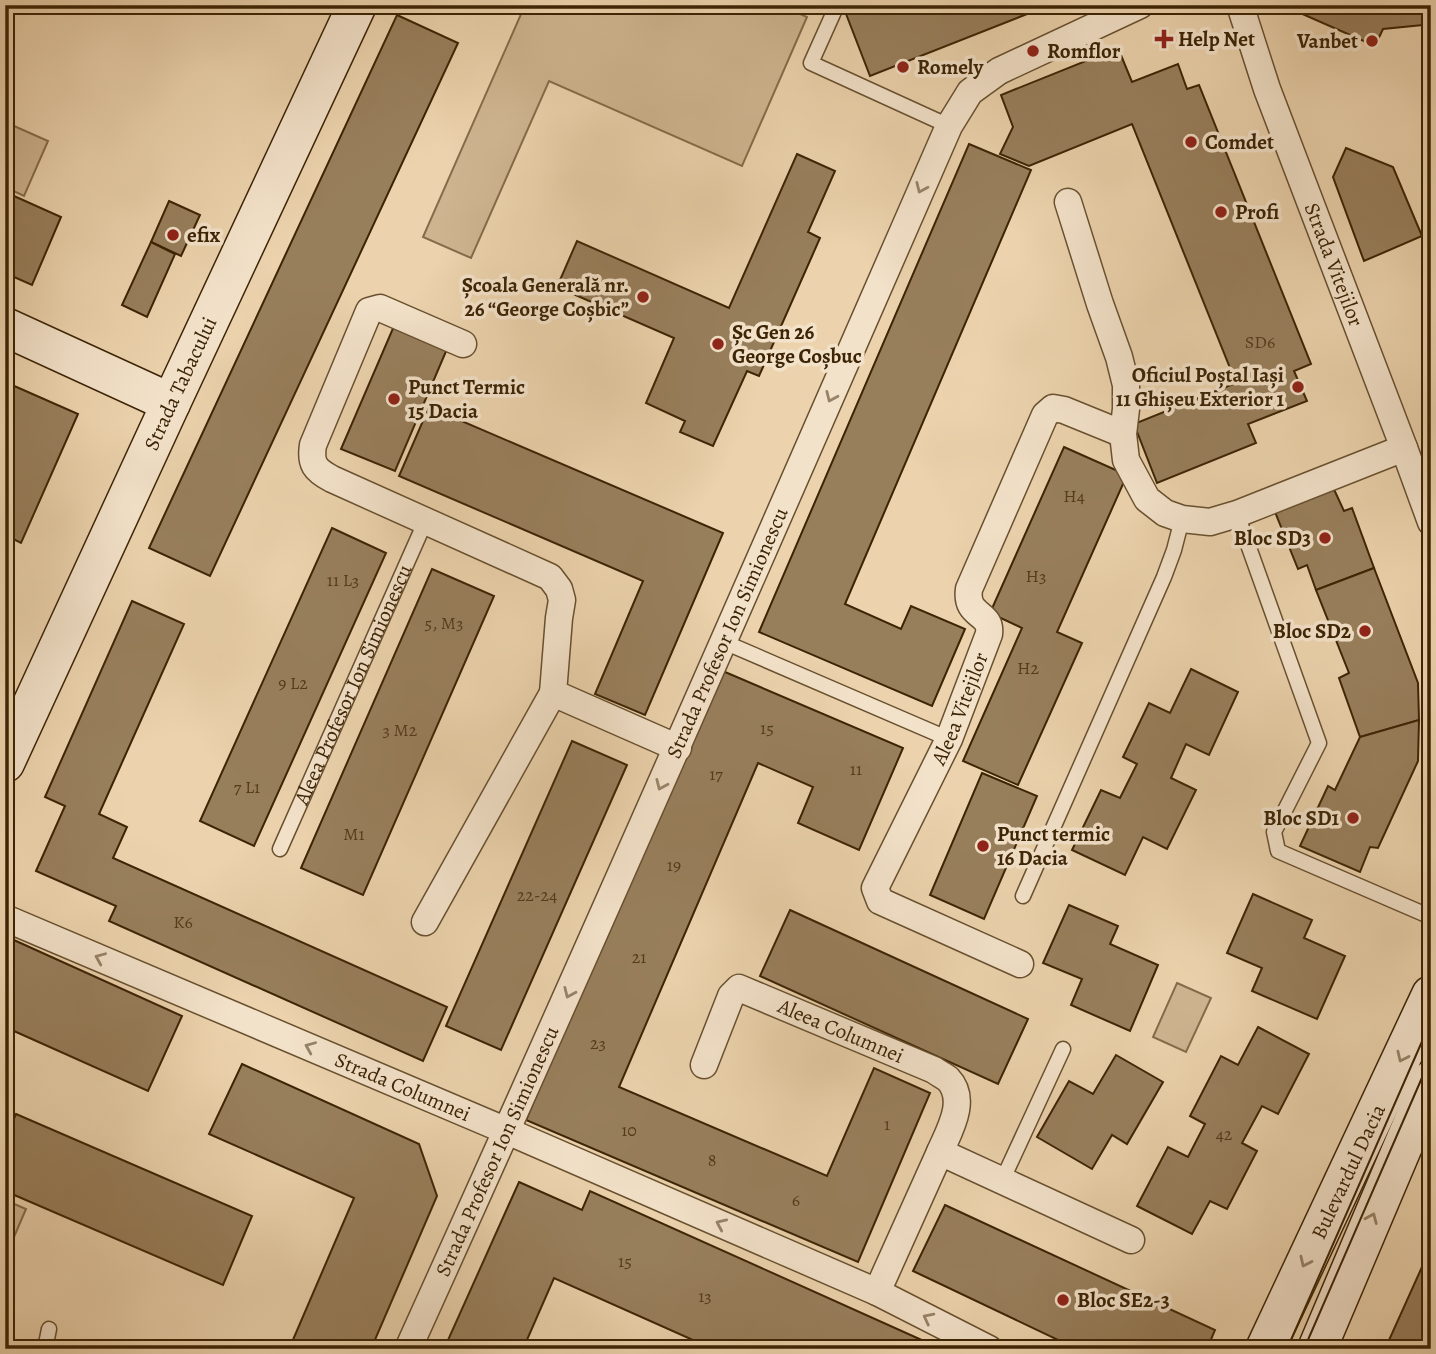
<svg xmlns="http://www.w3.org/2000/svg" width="1436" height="1354" font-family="Alegreya,serif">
<rect width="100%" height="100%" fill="#ecd3ad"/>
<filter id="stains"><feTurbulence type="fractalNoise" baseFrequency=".00286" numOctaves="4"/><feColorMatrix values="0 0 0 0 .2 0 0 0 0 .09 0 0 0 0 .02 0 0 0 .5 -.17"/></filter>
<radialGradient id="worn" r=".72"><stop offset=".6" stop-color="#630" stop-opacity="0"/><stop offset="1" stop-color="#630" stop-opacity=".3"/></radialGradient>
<g fill="#ceb590" stroke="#856c4a" stroke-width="2">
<polygon points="525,5 780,5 807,17 742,166 549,81 471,258 423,237"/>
<polygon points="5,122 48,141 24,196 5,187"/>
<polygon points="1177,983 1211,998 1186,1052 1153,1037"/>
<polygon points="5,1200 26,1209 5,1258"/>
</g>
<g fill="#987f5c" stroke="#3c2405" stroke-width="2">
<polygon points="1050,5 870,76 843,6 844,5"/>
<polygon points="1282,5 1431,5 1431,29 1423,25 1383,29 1375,46"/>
<polygon points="397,15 458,43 210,576 149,548"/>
<polygon points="1118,48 1132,82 1178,64 1187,89 1199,85 1311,364 1294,371 1307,401 1248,424 1256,443 1157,483 1134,424 1236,383 1132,124 1029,166 1000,154 1013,127 1001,95"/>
<polygon points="969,144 1031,170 845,604 901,629 911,606 965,629 932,706 759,632"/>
<polygon points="1346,148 1393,167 1422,236 1364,261 1333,177"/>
<polygon points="797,154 835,171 808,232 820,238 759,376 747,371 713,446 680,432 685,421 646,403 674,338 557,287 577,241 729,308"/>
<polygon points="5,192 61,217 32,285 5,273"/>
<polygon points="169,201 200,215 181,256 151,242"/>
<polygon points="151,242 175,254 147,317 122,305"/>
<polygon points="394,326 447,349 395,471 341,449"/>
<polygon points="12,385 78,414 21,543 5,535 5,399"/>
<polygon points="429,407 723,533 645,715 595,694 643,581 399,476"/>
<polygon points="1064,447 1127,475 1057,632 1082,643 1018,785 963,761 1022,628 990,613"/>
<polygon points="1332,485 1344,511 1352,508 1374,568 1316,590 1307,565 1298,569 1273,507"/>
<polygon points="332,528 386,553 254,846 200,821"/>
<polygon points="1374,568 1418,683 1419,720 1360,737 1339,678 1349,673 1316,590"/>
<polygon points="432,569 494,596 363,895 301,868"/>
<polygon points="132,601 184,624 99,814 127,827 113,858 447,1007 423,1061 109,921 116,906 36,871 65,806 45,797"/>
<polygon points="718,669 903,748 859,850 798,823 813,787 758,763 619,1087 827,1176 874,1068 930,1093 858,1262 526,1120"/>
<polygon points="1191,669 1238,692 1209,755 1186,744 1171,778 1196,790 1167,849 1143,837 1125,875 1072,850 1101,790 1120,798 1137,764 1123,757 1149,703 1170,713"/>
<polygon points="1419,720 1418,761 1378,848 1370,847 1360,872 1300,846 1328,786 1335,790 1360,737"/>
<polygon points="572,741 627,765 501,1050 446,1026"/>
<polygon points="982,773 1037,796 984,919 930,895"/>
<polygon points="1253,894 1312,920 1304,938 1345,956 1317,1019 1252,991 1262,968 1227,953"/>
<polygon points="1069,905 1118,926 1110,944 1158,965 1130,1031 1071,1005 1082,979 1043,963"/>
<polygon points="790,910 1028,1019 998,1084 760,976"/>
<polygon points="5,936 182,1016 148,1091 5,1027"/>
<polygon points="1258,1027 1309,1054 1278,1114 1262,1106 1242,1143 1257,1151 1227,1209 1210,1201 1192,1234 1137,1206 1168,1147 1188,1157 1205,1124 1190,1116 1221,1056 1238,1065"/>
<polygon points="1116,1055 1163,1082 1127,1144 1112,1135 1092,1169 1037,1137 1069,1081 1093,1094"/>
<polygon points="242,1064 419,1144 437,1196 371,1349 289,1349 354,1198 209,1134"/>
<polygon points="16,1114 252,1216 223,1285 5,1191 5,1138"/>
<polygon points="519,1182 582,1210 590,1191 924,1341 920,1349 713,1349 554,1278 523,1349 444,1349"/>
<polygon points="945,1205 1215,1330 1207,1349 1077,1349 913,1271"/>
<polygon points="1431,1247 1431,1349 1385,1349"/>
</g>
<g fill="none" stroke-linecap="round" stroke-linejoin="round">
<g stroke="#68502f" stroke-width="17">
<g id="lane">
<polyline points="837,5 811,63 949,126"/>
<polyline points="1237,514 1319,743 1274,832 1278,851 1431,917"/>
<polyline points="724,642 949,739"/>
<path id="s1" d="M 280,849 L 426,520"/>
<polyline points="1023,896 1164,577 1174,550 1182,519"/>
<polyline points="1002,1181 1063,1049"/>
<polyline points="45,1349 49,1329"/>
</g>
</g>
<g stroke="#68502f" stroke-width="29">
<g id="street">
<path id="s2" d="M 1240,5 L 1267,89 L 1404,448 L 1431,522"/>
<polyline points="1068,202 1100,304 1119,357 1126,385 1126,409 1123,434 1126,460 1147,499 1165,513 1182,519 1210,522 1237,514 1404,448"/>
<path d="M 463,344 L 380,308 L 369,311 L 313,445 C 310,464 315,470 332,479 L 550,577 L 559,589 L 562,600 L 559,618 L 553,693 L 678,748"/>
<path id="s3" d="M 5,918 L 507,1131 L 877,1292 L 989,1349"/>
<polyline points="425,922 553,693"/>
<path id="s4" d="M 1020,964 L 880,901 L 875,888 L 949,739 L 989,634 C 992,611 965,618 969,589 L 1045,415 L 1053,408 L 1064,410 L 1123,434"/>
<path id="s5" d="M 704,1065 L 731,996 L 739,988 L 934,1070 C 938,1073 944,1076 948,1079 C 968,1100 949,1131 940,1152 L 1131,1240"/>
<polyline points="877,1292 940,1152"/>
<path id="s6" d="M 408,1349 C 592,943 771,534 949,126 L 970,92 L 999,71 L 1140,5"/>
</g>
</g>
<g stroke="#3c2405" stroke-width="41">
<g id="secondary">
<polyline points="5,327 171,403"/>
<path id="s7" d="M 5,763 L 171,403 L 357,5"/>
<path id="s8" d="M 1265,1349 L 1431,995"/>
<polyline points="1317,1349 1431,1080"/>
</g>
</g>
<use href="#lane" stroke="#f3e2ca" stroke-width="14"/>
<use href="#street" stroke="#f3e2ca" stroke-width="26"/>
<use href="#secondary" stroke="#f3e2ca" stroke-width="38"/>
<g stroke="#3c2405" stroke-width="2">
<polyline points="1287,1349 1431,1021"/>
<polyline points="1304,1349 1431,1057"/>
</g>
</g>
<defs><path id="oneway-chevron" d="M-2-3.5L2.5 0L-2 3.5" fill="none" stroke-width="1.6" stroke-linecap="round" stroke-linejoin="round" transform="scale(1.75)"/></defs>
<g stroke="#988368">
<use href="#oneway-chevron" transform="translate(921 188) rotate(114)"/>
<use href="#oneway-chevron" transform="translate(831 397) rotate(114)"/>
<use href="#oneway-chevron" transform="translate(661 785) rotate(114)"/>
<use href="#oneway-chevron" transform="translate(100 958) rotate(-157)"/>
<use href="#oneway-chevron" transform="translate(569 993) rotate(114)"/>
<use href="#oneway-chevron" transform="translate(310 1047) rotate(-157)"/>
<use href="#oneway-chevron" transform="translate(1402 1057) rotate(115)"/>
<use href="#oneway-chevron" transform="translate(1372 1218) rotate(-67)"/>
<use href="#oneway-chevron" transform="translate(721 1224) rotate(-156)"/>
<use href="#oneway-chevron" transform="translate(1305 1262) rotate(115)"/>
<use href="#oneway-chevron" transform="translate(928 1318) rotate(-153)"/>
</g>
<g fill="#8f2418" stroke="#f3e2ca" stroke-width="2.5">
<path d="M1160.5 28.5h7v7h7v7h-7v7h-7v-7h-7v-7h7z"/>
<circle cx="1372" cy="41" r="7"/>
<circle cx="1033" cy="51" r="7"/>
<circle cx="903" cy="67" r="7"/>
<circle cx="1191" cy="142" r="7"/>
<circle cx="1221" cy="212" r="7"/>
<circle cx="173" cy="235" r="7"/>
<circle cx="643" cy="297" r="7"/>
<circle cx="718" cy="344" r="7"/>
<circle cx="1298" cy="387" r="7"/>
<circle cx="394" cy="399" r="7"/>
<circle cx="1325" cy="538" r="7"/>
<circle cx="1365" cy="631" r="7"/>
<circle cx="1353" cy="818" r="7"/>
<circle cx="983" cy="846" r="7"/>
<circle cx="1063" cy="1300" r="7"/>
</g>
<g text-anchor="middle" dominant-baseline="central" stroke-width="7" stroke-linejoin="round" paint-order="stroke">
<g font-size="18" fill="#533b1b">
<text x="1260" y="342">SD6</text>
<text x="1074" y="496">H4</text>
<text x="1036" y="576">H3</text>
<text x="343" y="580">11 L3</text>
<text x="444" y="623">5, M3</text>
<text x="1028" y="668">H2</text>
<text x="293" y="683">9 L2</text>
<text x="767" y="728">15</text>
<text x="400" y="730">3 M2</text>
<text x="856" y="769">11</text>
<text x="716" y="774">17</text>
<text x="247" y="787">7 L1</text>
<text x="354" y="834">M1</text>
<text x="674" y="865">19</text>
<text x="537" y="895">22-24</text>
<text x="183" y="922">K6</text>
<text x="639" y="957">21</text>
<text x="598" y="1043">23</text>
<text x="887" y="1124">1</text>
<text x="629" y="1130">10</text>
<text x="1224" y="1134">42</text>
<text x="712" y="1160">8</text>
<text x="796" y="1200">6</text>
<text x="625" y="1261">15</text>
<text x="705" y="1296">13</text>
</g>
<g font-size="21" font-weight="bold" fill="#3c2405" stroke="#f3e2ca" text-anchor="start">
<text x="1178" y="39">Help Net</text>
<text x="1358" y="41" text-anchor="end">Vanbet</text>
<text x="1047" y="51">Romflor</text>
<text x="917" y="67">Romely</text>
<text x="1205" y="142">Comdet</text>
<text x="1235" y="212">Profi</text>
<text x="187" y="235">efix</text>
<text x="629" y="285" text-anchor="end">Școala Generală nr.<tspan x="629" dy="24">26 “George Coșbic”</tspan></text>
<text x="732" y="332">Șc Gen 26<tspan x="732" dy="24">George Coșbuc</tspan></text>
<text x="1284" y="375" text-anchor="end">Oficiul Poștal Iași<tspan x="1284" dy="24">11 Ghișeu Exterior 1</tspan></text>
<text x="408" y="387">Punct Termic<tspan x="408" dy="24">15 Dacia</tspan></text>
<text x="1311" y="538" text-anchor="end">Bloc SD3</text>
<text x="1351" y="631" text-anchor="end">Bloc SD2</text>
<text x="1339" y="818" text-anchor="end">Bloc SD1</text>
<text x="997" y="834">Punct termic<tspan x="997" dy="24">16 Dacia</tspan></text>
<text x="1077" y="1300">Bloc SE2-3</text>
</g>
<g font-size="21" fill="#3c2405" stroke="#f3e2ca">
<text stroke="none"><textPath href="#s2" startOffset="276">Strada Vitejilor</textPath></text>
<text stroke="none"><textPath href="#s7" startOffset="418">Strada Tabacului</textPath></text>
<text stroke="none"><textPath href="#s6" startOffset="784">Strada Profesor Ion Simionescu</textPath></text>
<text stroke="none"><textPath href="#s1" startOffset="180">Aleea Profesor Ion Simionescu</textPath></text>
<text stroke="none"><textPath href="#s4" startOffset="366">Aleea Vitejilor</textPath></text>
<text stroke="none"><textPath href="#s5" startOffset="196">Aleea Columnei</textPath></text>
<text stroke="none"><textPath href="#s3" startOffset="432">Strada Columnei</textPath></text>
<text stroke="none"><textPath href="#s6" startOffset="217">Strada Profesor Ion Simionescu</textPath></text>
<text stroke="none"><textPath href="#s8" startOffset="196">Bulevardul Dacia</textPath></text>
</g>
</g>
<rect width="1436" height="1354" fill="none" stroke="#ecd3ad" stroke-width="28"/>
<rect x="7" y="7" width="1422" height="1340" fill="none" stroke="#3c2405" stroke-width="3.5"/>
<rect x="14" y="14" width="1408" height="1326" fill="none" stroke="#3c2405" stroke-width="2"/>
<rect width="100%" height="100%" filter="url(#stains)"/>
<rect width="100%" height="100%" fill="url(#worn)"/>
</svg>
